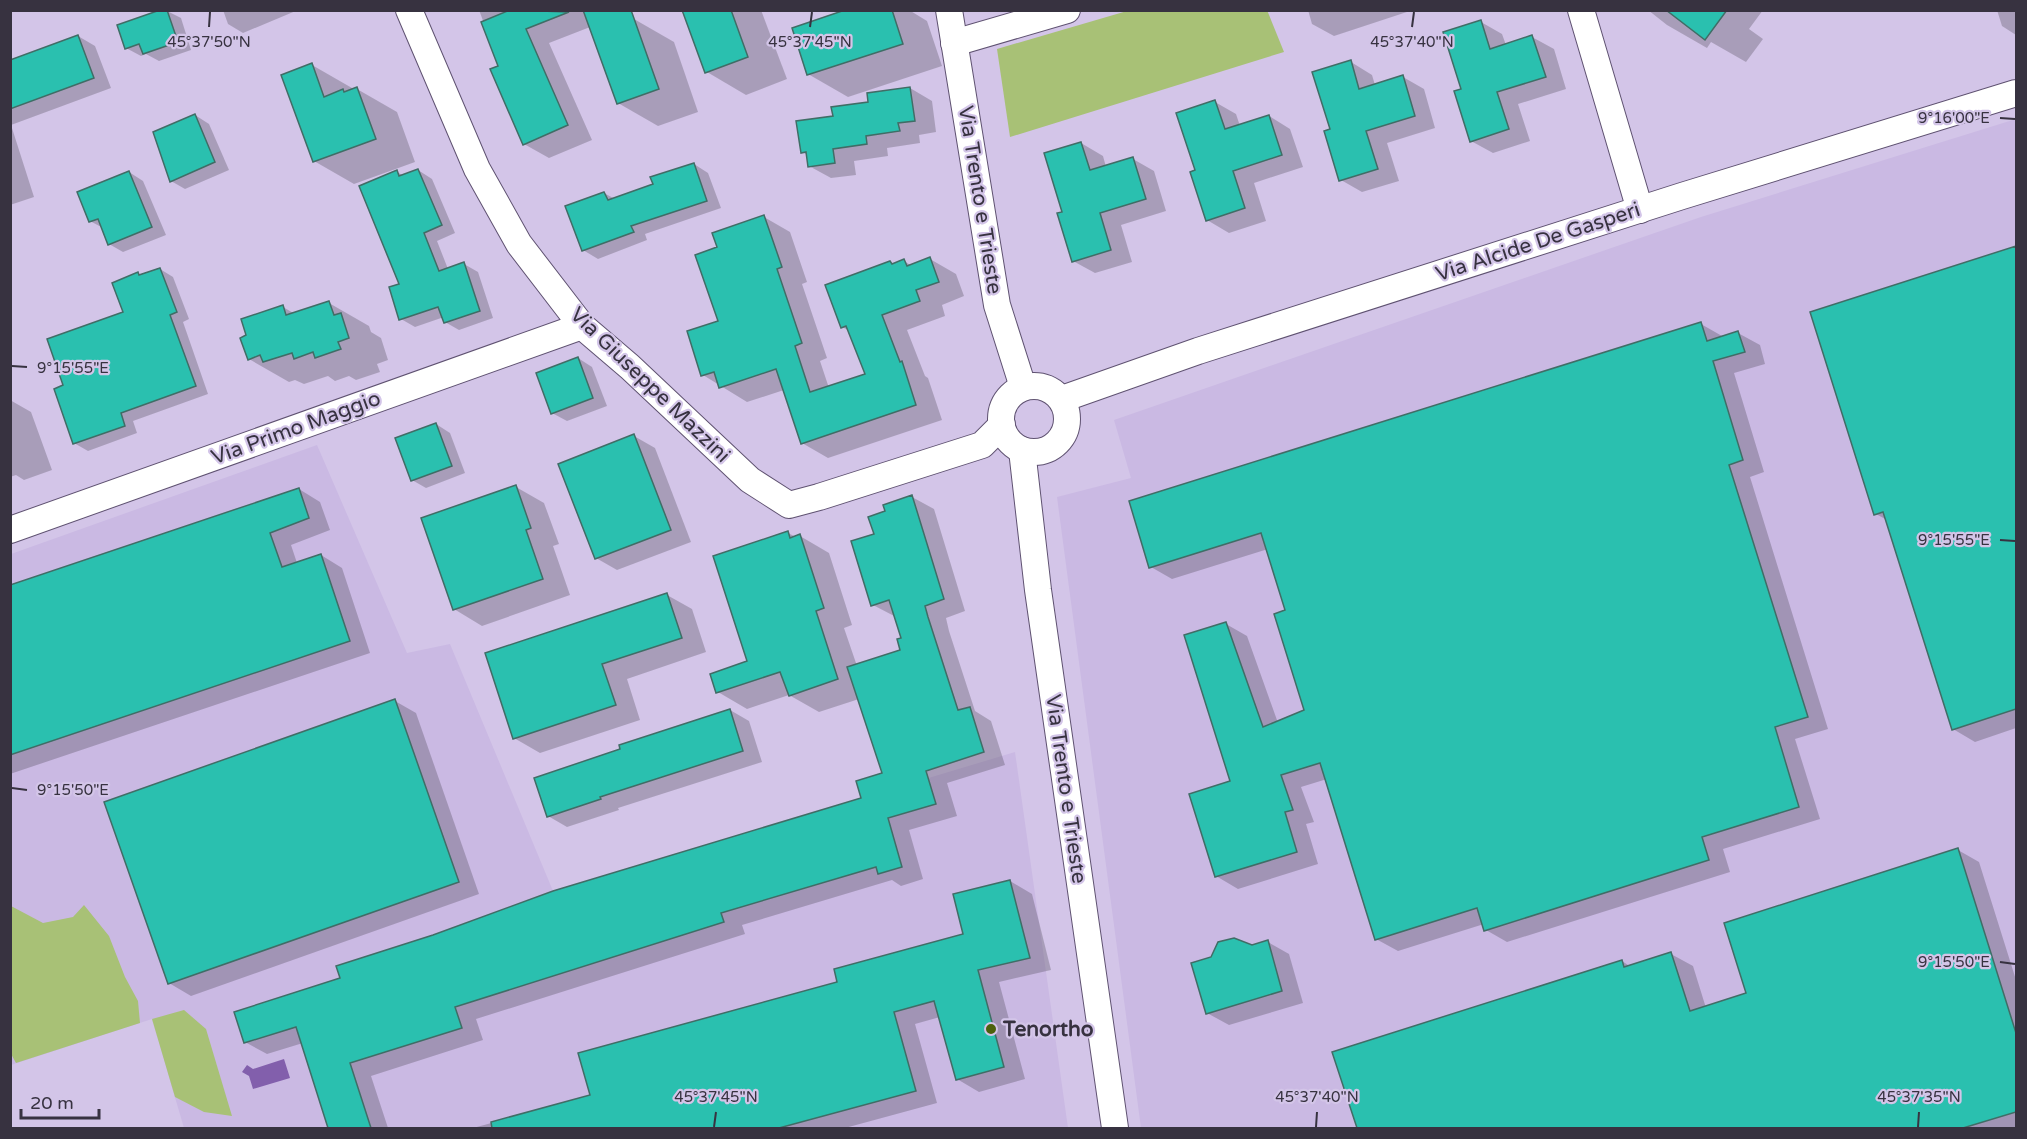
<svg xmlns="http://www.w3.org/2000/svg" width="2027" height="1139" font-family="'Varela Round',sans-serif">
<rect width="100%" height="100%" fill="#d3c5e8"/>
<g fill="#cab9e3">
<polygon points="2016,119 2016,1128 1141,1128 1057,497 1131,478 1114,420 1701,217"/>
<polygon points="317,445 407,653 450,644 553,891 1015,752 1068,1128 184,1128 152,1019 11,1065 11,554"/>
</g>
<g fill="#a8c176">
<polygon points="1267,10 1284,52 1010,137 997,49 1127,11"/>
<polygon points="84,905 109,936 125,977 138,1001 140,1023 16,1063 10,1052 11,906 43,923 73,917"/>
<polygon points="184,1010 206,1029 232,1116 204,1112 175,1097 152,1019"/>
</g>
<polygon fill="#825fac" points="284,1059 290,1078 253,1089 249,1076 242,1072 247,1065 253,1069"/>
<g fill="#0003">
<polygon points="165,10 181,18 191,50 159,61 146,54 141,56 126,48"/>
<polygon points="223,10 298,10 243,33 228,24"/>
<polygon points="479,10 619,10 621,15 549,43 592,140 549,158 524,144 500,66"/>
<polygon points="684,10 761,10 787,79 746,95 707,72"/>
<polygon points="850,10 909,10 927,21 942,66 848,97 808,74"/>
<polygon points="1308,10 1413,10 1334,36 1312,24"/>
<polygon points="1648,10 1763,10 1749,29 1763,39 1746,62 1711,42 1707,48 1667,25"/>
<polygon points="1997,10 2016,10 2016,35 2002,26"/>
<polygon points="634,19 674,42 698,112 658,126 618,103"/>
<polygon points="1481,22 1502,34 1506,45 1532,37 1554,49 1566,89 1518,104 1530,141 1493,153 1471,141 1462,90"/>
<polygon points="78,36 95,46 111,88 11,125 34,197 10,205 10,63"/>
<polygon points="1351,62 1372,75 1375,85 1403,77 1424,89 1435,128 1387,143 1399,181 1362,192 1341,180 1332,130"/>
<polygon points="312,65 352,88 353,91 357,89 397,112 415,162 354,184 314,161"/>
<polygon points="910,88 932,101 936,132 919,135 920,143 887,148 888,156 854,161 856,175 831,178 809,166 808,155 802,152 835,117"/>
<polygon points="1215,102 1236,114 1240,126 1269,116 1290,129 1303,167 1254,183 1266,221 1229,233 1207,220 1197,171"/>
<polygon points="195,115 209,124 229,170 185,189 171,181"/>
<polygon points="1081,143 1103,156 1106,167 1133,159 1154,171 1166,211 1121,225 1132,262 1095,273 1073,261"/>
<polygon points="694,164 708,173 721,208 645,234 647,240 598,259 583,250 604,193 615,199 654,185"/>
<polygon points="418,170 432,179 455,233 437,241 448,269 464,264 478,272 493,318 459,330 445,322 444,317 415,327 401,319 397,172 404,176"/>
<polygon points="129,172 143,181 166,235 123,252 109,244 103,228 90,221"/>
<polygon points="764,217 790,232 807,282 802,284 827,358 820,361 829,388 867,375 850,331 842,327 890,262 894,265 904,261 912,266 930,259 956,274 964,296 942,305 945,316 907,330 925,376 928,378 942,420 828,458 802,443 784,390 747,402 703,375 720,322 719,248"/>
<polygon points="2016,248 2016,728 1975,742 1953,729 1887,520 1876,514 1812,313"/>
<polygon points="160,269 173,277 189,319 183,322 208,394 133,421 137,433 88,451 74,443 65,386 125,313 138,274 142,276"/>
<polygon points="329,303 369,326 371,332 381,338 388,360 377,364 380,372 356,380 349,376 335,381 328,376 304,384 295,380 289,382 249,359 283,307 295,314"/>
<polygon points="1701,324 1722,336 1738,333 1760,345 1765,364 1734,373 1764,472 1750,477 1828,729 1795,739 1820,819 1723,849 1730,872 1507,942 1486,930 1484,924 1398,951 1376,939 1327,779 1301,787 1314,822 1306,824 1318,864 1238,889 1216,876 1232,782 1226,624 1247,636 1278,723 1306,711 1287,611 1268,549 1172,579 1151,567"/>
<polygon points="578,358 592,367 607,406 567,421 552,413"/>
<polygon points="10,400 31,412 52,470 24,480 16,475 10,477"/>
<polygon points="436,424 450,433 465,473 426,488 412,480"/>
<polygon points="634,436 655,448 691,542 617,570 596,558"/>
<polygon points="516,487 544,503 559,544 553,546 570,595 482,626 454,609"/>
<polygon points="299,489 320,502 330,530 291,545 297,563 321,555 342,568 370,653 10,774 10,586"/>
<polygon points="912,497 934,509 965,611 946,618 949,631 975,711 991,721 1005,765 947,783 957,816 909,830 923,879 901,886 892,880 742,925 745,934 476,1019 483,1040 371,1076 388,1128 330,1128 303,1043 267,1054 245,1042 342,979 863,799 884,774 859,699 819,712 789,695 747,709 718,692 749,662 788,533 796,537 800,536 829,553 852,625 844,628 857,666 902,651 903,639 896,617 873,605 876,535 887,512"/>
<polygon points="667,595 692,609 706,652 627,679 640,720 540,753 514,738"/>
<polygon points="395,701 416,713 479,894 191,996 169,983"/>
<polygon points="730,710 749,721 762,762 618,808 619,810 567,827 548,816"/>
<polygon points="1958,850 1979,862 2016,980 2016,1128 1358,1128 1334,1053 1622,961 1631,967 1671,954 1693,966 1706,1008 1748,994"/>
<polygon points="1010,881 1032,894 1051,970 999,982 1025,1079 979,1092 957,1079 940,1017 915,1024 937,1103 845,1128 473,1128 592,1096 839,983 965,935"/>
<polygon points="1268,942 1289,954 1303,1003 1229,1025 1207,1013 1252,947"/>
</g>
<g fill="#2ac0af" stroke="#406d66" stroke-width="1.5">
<polygon points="160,10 167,10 178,42 143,54 139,44 125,49 117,25"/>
<polygon points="510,10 569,12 526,29 568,125 523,145 490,69 498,66 481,22"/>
<polygon points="583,10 631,10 659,89 617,104"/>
<polygon points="682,10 731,10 748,57 705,73"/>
<polygon points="845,10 892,10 903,44 807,75 792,28"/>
<polygon points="1666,10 1727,10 1705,40"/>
<polygon points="1481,20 1490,49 1532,35 1546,77 1497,92 1509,129 1470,142 1454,91 1461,89 1443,32"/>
<polygon points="78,35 94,78 10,109 10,60"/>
<polygon points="1351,60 1359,89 1403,75 1415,116 1366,131 1378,169 1339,181 1324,131 1330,129 1312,72"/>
<polygon points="312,63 324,97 343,89 344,92 357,87 376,139 313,162 281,75"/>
<polygon points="910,87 915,121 898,123 900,131 866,136 867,144 833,149 835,163 808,167 806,152 801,153 796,121 833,116 831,107 868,102 867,93"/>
<polygon points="1215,100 1225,129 1269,115 1282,155 1233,171 1245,208 1206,221 1190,172 1195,170 1176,113"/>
<polygon points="195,114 215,162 170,182 153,132"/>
<polygon points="1081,142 1090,170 1133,157 1146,199 1100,213 1111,250 1072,262 1057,213 1062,212 1044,153"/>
<polygon points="694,163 707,201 631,226 634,232 582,251 565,206 604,192 608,200 653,184 650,177"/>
<polygon points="418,169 442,225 424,233 439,271 464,262 480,311 444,323 438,307 399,320 389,287 399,284 359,186 397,170 399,176"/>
<polygon points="129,171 152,227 108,245 98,219 89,222 77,192"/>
<polygon points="764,215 782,267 777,269 802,343 795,346 810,392 865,374 846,326 841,328 825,285 890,261 892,264 904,259 907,266 930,257 939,282 916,290 920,301 882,315 900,362 902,361 916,405 801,444 776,369 719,388 714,372 701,376 687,331 718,321 695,255 717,247 712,233"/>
<polygon points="2016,246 2016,709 1952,730 1883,512 1874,515 1810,312"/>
<polygon points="160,268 177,312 170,315 196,386 121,413 125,426 73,444 54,389 63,385 47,339 123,312 112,283 138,272 139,275"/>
<polygon points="329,301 334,315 341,313 349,338 338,342 341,349 315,358 313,352 294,359 292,353 263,362 260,355 248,360 240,338 246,335 241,319 283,305 286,315"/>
<polygon points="1701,322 1707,341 1738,331 1745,352 1713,361 1743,460 1729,465 1808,717 1775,727 1799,807 1702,837 1709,860 1484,931 1477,908 1375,940 1320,763 1281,775 1293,810 1285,812 1297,852 1215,877 1189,794 1230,781 1184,635 1226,622 1263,727 1304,710 1274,614 1285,610 1261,533 1149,568 1129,501"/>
<polygon points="578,357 593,398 551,414 536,373"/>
<polygon points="436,423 452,466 411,481 395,438"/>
<polygon points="634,434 671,530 595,559 558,464"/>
<polygon points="516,485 531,528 526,530 543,579 453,610 421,518"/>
<polygon points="299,488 309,518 270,533 282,567 321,554 350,641 10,755 10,585"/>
<polygon points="912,495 944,599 925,606 928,617 958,710 970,707 984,752 926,771 936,804 888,818 902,867 878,874 876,867 721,913 724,922 455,1007 462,1028 350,1063 371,1128 328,1128 296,1027 244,1043 234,1012 340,978 336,966 433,935 553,891 861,798 856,781 882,773 847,667 900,650 897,639 901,638 889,600 871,606 851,541 874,534 868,517 885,511 883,505"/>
<polygon points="788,531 790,538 800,534 824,608 816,611 838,679 789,696 780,672 716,693 710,674 747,661 713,556"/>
<polygon points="667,593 682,638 602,664 616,705 513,739 485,653"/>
<polygon points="395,699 459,882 168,984 104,802"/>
<polygon points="730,709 743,751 600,797 601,799 547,817 534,778 620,749 619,745"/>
<polygon points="1958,848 2016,1033 2016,1112 1963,1128 1357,1128 1332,1052 1622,960 1624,967 1671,952 1690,1011 1746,993 1724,923"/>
<polygon points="1010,880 1030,958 978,970 1004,1067 956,1080 934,1001 894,1012 916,1091 779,1128 492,1128 491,1122 590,1095 578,1053 837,982 834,969 963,934 953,894"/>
<polygon points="1234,938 1252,945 1268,940 1282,991 1206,1014 1191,963 1211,957 1218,942"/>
</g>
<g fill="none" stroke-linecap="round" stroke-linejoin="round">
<g stroke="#5f5271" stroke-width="28">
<g id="minor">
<polyline points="409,10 477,169 519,244 582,326 630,367 750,480 789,505 819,497 982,445 1002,425"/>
<polyline points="949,10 997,305 1023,387"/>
<polyline points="1581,10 1640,210"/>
<polyline points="954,43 1067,10"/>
<circle cx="1034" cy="419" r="33"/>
<polyline points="1062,399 1198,351 1682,196 2016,93"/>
<polyline points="1022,450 1038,590 1115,1128"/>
<polyline points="10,530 582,326"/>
</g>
</g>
<use href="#minor" stroke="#fff" stroke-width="26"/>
</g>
<path fill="none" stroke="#373240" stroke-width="2" d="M 209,27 L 210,12M 810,27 L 812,12M 1412,27 L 1414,12M 2000,118 L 2015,119M 12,366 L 27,367M 2000,540 L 2015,541M 12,788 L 27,790M 2000,962 L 2015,964M 714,1127 L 716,1112M 1316,1127 L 1317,1112M 1918,1127 L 1919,1112"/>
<circle fill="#4c610c" stroke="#d3c5e8" stroke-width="2" cx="991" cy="1029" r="6"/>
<g text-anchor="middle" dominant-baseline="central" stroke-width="4.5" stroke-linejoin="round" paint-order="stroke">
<g font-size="21" fill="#373240" stroke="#d3c5e8">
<text transform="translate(980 200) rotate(81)">Via Trento e Trieste</text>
<text transform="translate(1538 242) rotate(-18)">Via Alcide De Gasperi</text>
<text transform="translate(650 385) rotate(44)">Via Giuseppe Mazzini</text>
<text transform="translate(296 428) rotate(-20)">Via Primo Maggio</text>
<text transform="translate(1066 789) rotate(82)">Via Trento e Trieste</text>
</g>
<g font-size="21" font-weight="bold" fill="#373240" stroke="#d3c5e8" text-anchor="start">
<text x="1003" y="1029">Tenortho</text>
</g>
</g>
<g font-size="15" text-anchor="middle" fill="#373240" stroke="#d3c5e8" stroke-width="4.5" stroke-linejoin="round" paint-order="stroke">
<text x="209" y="47">45°37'50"N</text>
<text x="810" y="47">45°37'45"N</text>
<text x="1412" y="47">45°37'40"N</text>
<text x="1954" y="123">9°16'00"E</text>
<text x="73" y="373">9°15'55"E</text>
<text x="1954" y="545">9°15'55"E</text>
<text x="73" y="795">9°15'50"E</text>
<text x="1954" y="967">9°15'50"E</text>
<text x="716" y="1102">45°37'45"N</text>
<text x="1317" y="1102">45°37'40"N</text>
<text x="1919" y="1102">45°37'35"N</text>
</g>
<rect width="2027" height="1139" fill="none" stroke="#373240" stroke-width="24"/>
<path d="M21 1109v9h78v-9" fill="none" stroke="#373240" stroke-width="3"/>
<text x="30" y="1109" font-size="18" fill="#373240" stroke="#d3c5e8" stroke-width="4.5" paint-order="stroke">20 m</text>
</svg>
